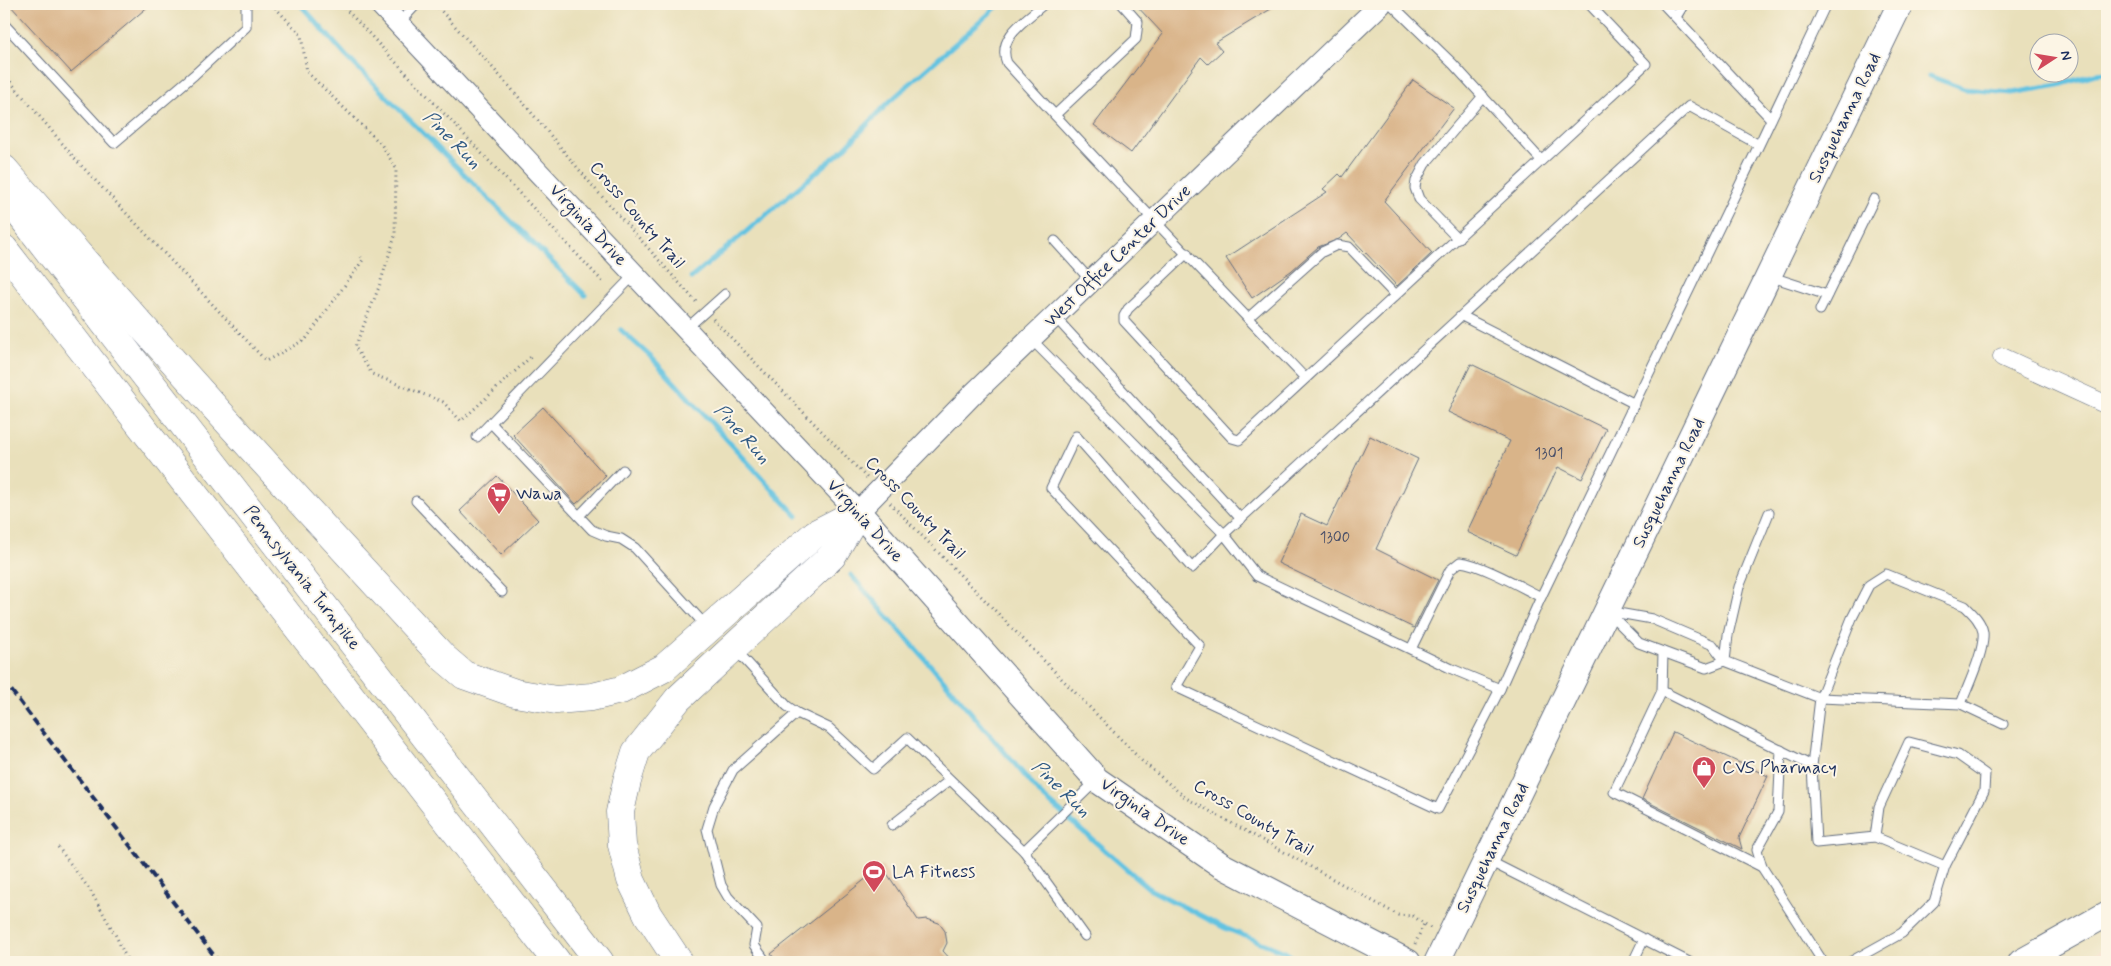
<svg xmlns="http://www.w3.org/2000/svg" width="2111" height="966" font-family="Mynerve,sans-serif">
<rect width="100%" height="100%" fill="#fcf5e5"/>
<filter id="ink" filterUnits="userSpaceOnUse"><feTurbulence type="fractalNoise" baseFrequency=".02" numOctaves="2"/><feDisplacementMap in="SourceGraphic" scale="10" xChannelSelector="R" yChannelSelector="G"/><feConvolveMatrix kernelMatrix="1 2 1 2 8 2 1 2 1" color-interpolation-filters="sRGB"/></filter>
<filter id="wash" filterUnits="userSpaceOnUse"><feTurbulence type="fractalNoise" baseFrequency=".0096" numOctaves="4" result="noise"/><feDisplacementMap in="SourceGraphic" scale="20" xChannelSelector="R" yChannelSelector="G"/><feGaussianBlur stdDeviation="1.12" result="paint"/><feColorMatrix in="noise" values="0 0 0 0 0 0 0 0 0 0 0 0 0 0 0 0 0 1.4 0 .05"/><feComposite in="paint" operator="in"/></filter>
<g filter="url(#wash)">
<rect width="100%" height="100%" fill="#e9e0bb"/>
<polygon fill="#f5d3c1" points="2107,947 2107,962 2080,962"/>
<g fill="none" stroke-linecap="round" stroke-linejoin="round">
<g stroke="#63c3e1" stroke-width="5">
<polyline points="300,4 346,56 585,295"/>
<polyline points="1930,76 1964,89 2012,93 2059,85 2095,74 2107,73"/>
<polyline points="691,278 844,149 888,103 1000,4"/>
<polyline points="621,330 652,358 797,516"/>
<polyline points="851,575 939,675 1042,796 1151,890 1225,928 1285,952 1300,962"/>
</g>
</g>
<g id="blocks">
<g fill="#d9b489">
<polygon points="9,4 151,4 71,72"/>
<polygon points="1135,4 1279,4 1215,43 1222,51 1208,64 1201,57 1131,153 1094,125 1163,34"/>
<polygon points="1413,80 1454,108 1384,201 1432,253 1397,286 1347,233 1339,239 1318,247 1291,271 1252,298 1226,258 1327,192 1323,189 1339,174 1342,177"/>
<polygon points="1471,364 1606,429 1582,479 1558,467 1516,555 1467,532 1510,441 1448,412"/>
<polygon points="543,407 606,476 576,504 513,435"/>
<polygon points="1370,436 1418,459 1376,549 1438,580 1414,628 1278,563 1301,514 1327,526"/>
<polygon points="497,476 538,520 501,555 460,511"/>
<polygon points="1673,732 1768,776 1739,838 1742,849 1642,799"/>
<polygon points="882,866 918,920 927,919 939,923 945,931 947,943 943,951 953,962 777,962 771,954"/>
</g>
</g>
</g>
<g filter="url(#ink)">
<use href="#blocks" fill-opacity="0" stroke="#636d7f" stroke-width="1"/>
<g fill="none" stroke-linecap="round" stroke-linejoin="round">
<g stroke="#636d7f" stroke-width="11">
<g id="service">
<path d="M 1044,4 C 1027,19 996,37 1007,63 C 1104,170 1205,273 1305,378"/>
<polyline points="1391,4 1453,64 1541,160"/>
<polyline points="1663,4 1771,119"/>
<polyline points="1676,17 1684,4"/>
<polyline points="399,23 417,4"/>
<polyline points="4,24 114,143 194,75 246,27 246,4"/>
<polyline points="1055,115 1136,39 1138,22 1122,4"/>
<polyline points="1759,145 1689,106 1224,534 1192,568 1076,436 1051,488 1200,646 1176,687 1438,809 1500,689 1541,597 1759,145 1826,4"/>
<polyline points="1458,239 1419,199 1415,188 1416,181 1425,164 1483,96"/>
<polyline points="1055,241 1091,281"/>
<polyline points="1187,253 1128,309 1124,316 1124,321 1232,438 1239,440 1646,64 1589,4"/>
<polyline points="1769,276 1827,295"/>
<polyline points="1820,310 1874,199"/>
<polyline points="1462,316 1635,404"/>
<polyline points="1055,317 1241,519"/>
<polyline points="1248,318 1322,252 1337,245 1349,247 1395,295"/>
<polyline points="686,329 725,294"/>
<polyline points="1031,339 1224,534 1257,576 1452,669 1500,689"/>
<polyline points="491,423 592,530 606,536 621,539 635,548 706,626"/>
<polyline points="477,437 635,274"/>
<polyline points="416,501 502,592"/>
<polyline points="1769,513 1739,587 1728,635 1725,661 1820,698 1961,704 2003,724"/>
<polyline points="579,516 623,470"/>
<polygon points="1607,611 1652,619 1713,645 1725,661 1706,668 1639,643"/>
<polyline points="735,649 787,706 797,713 829,728 873,769 907,738 1024,851 1085,936"/>
<path d="M 1411,649 L 1450,570 L 1460,562 C 1481,564 1521,587 1541,597"/>
<polyline points="1663,652 1662,691 1614,792 1762,867 1757,850 1778,812 1781,750"/>
<path d="M 1662,691 L 1812,766 L 1820,698 L 1852,618 L 1869,585 L 1886,574 L 1965,606 C 1972,613 1981,621 1983,632 C 1985,651 1968,685 1961,704"/>
<polyline points="1812,766 1816,843 1875,837 1879,807 1909,742 1958,755 1985,774 1984,791 1945,866 1875,837"/>
<polyline points="892,825 950,780"/>
<polyline points="1024,851 1095,782"/>
<polyline points="1487,860 1689,962"/>
<polyline points="1762,867 1823,962"/>
<polyline points="766,962 754,945 757,928 728,897 721,885 707,829 714,806 733,770 797,713"/>
<polyline points="1633,962 1644,939"/>
<polyline points="1850,962 1902,933 1934,902 1945,866"/>
</g>
</g>
<g stroke="#636d7f" stroke-width="19">
<polyline id="minor" points="2002,357 2107,405"/>
</g>
<g stroke="#636d7f" stroke-width="23">
<polyline id="tertiary" points="380,4 858,512 974,393 1381,4"/>
</g>
<g stroke="#636d7f" stroke-width="27">
<g id="secondary">
<polyline points="858,512 1097,780 1221,865 1408,962"/>
<polyline points="1437,962 1900,4"/>
<polyline points="2021,962 2107,914"/>
</g>
</g>
<g stroke="#636d7f" stroke-width="29">
<g id="motorway">
<path d="M 4,169 C 147,335 295,497 444,658 L 464,675 L 515,693 L 556,700 L 592,697 L 621,690 L 664,668 L 815,534 L 858,512"/>
<polyline points="16,209 600,962"/>
<polyline points="4,249 557,962"/>
<polyline points="679,962 648,915 631,880 622,845 620,812 627,781 636,752 678,699 832,556 858,512"/>
</g>
</g>
<g stroke="#636d7f" stroke-width="3" stroke-dasharray="1 4" stroke-linecap="butt">
<polyline points="272,4 301,35 307,72 381,144 396,168 395,236 379,287 355,347 372,374 443,402 461,421 533,355"/>
<polyline points="341,4 603,282"/>
<polyline points="435,4 510,87 597,191 698,304"/>
<polyline points="4,74 77,161 266,361 306,339 363,260 361,257"/>
<polyline points="713,319 867,478"/>
<polyline points="890,503 1142,761 1186,798 1398,915 1413,916 1432,929"/>
<polyline points="58,847 90,890 116,936 128,962"/>
<polyline points="1415,944 1424,924"/>
</g>
<use href="#service" stroke="#fff" stroke-width="9"/>
<use href="#minor" stroke="#fff" stroke-width="18"/>
<use href="#tertiary" stroke="#fff" stroke-width="21"/>
<use href="#secondary" stroke="#fff" stroke-width="25"/>
<use href="#motorway" stroke="#fff" stroke-width="28"/>
<polyline stroke="#1b2f5e" stroke-width="4" stroke-dasharray="8 4" stroke-linecap="butt" points="4,681 219,962"/>
</g>
</g>
<defs>
<g id="supermarket-pin" transform="scale(1.25)"><path d="M0 17L-7.5 6A9.5 9.5 0 1 1 7.5 6Z" fill="#d1495b" stroke="#fcf5e5"/><path d="M-6-5.5h2.5l.6 2H6L4.5 2H-2.5L-4.4-4H-6ZM-1.5 3.2a1.3 1.3 0 1 0 .1 0ZM3 3.2a1.3 1.3 0 1 0 .1 0Z" fill="#fff"/></g>
<g id="shop-pin" transform="scale(1.25)"><path d="M0 17L-7.5 6A9.5 9.5 0 1 1 7.5 6Z" fill="#d1495b" stroke="#fcf5e5"/><path d="M-5-2.5h2.3a2.7 3.5 0 0 1 5.4 0H5L5.5 6h-11ZM-1.5-2.5h3a1.5 2.3 0 0 0-3 0Z" fill="#fff"/></g>
<g id="stadium-pin" transform="scale(1.25)"><path d="M0 17L-7.5 6A9.5 9.5 0 1 1 7.5 6Z" fill="#d1495b" stroke="#fcf5e5"/><path d="M0-5a6.5 5 0 1 0 0 10a6.5 5 0 1 0 0-10ZM-3.5-1.8h7v3.6h-7Z" fill="#fff"/></g>
</defs>
<g fill-rule="evenodd">
<use href="#supermarket-pin" x="499" y="494"/>
<use href="#shop-pin" x="1704" y="768"/>
<use href="#stadium-pin" x="874" y="872"/>
</g>
<g text-anchor="middle" dominant-baseline="central" stroke-width="4" stroke-linejoin="round" paint-order="stroke">
<g font-size="15" fill="#4a5069">
<text x="1549" y="454">1301</text>
<text x="1335" y="538">1300</text>
</g>
<g font-size="18" fill="#1b2f5e" stroke="#fcf5e5">
<text transform="translate(1845 118) rotate(-64)">Susquehanna Road</text>
<text transform="translate(637 215) rotate(49)">Cross County Trail</text>
<text transform="translate(588 225) rotate(47)">Virginia Drive</text>
<text transform="translate(1118 256) rotate(-44)">West Office Center Drive</text>
<text transform="translate(1669 483) rotate(-64)">Susquehanna Road</text>
<text transform="translate(915 508) rotate(46)">Cross County Trail</text>
<text transform="translate(865 521) rotate(48)">Virginia Drive</text>
<text transform="translate(302 578) rotate(52)">Pennsylvania Turnpike</text>
<text transform="translate(1145 812) rotate(35)">Virginia Drive</text>
<text transform="translate(1253 818) rotate(30)">Cross County Trail</text>
<text transform="translate(1493 848) rotate(-64)">Susquehanna Road</text>
</g>
<g font-size="18" fill="#1b2f5e" stroke="#fcf5e5" text-anchor="start">
<text x="516" y="494">Wawa</text>
<text x="1722" y="768">CVS Pharmacy</text>
<text x="892" y="872">LA Fitness</text>
</g>
<g font-size="19" font-style="italic" fill="#315b85" stroke="#fcf5e5">
<text transform="translate(452 140) rotate(45)">Pine Run</text>
<text transform="translate(742 434) rotate(48)">Pine Run</text>
<text transform="translate(1061 789) rotate(44)">Pine Run</text>
</g>
</g>
<rect width="2111" height="966" fill="none" stroke="#fcf5e5" stroke-width="20"/>
<g transform="translate(2054 58) rotate(78)"><circle r="24" fill="#fcf5e5" stroke="#a2a6af"/>
<path d="M0-4L9 19L0 12L-9 19Z" fill="#d1495b"/>
<text y="-8" font-size="14" font-weight="bold" text-anchor="middle" fill="#1b2f5e">N</text>
</g>
</svg>
